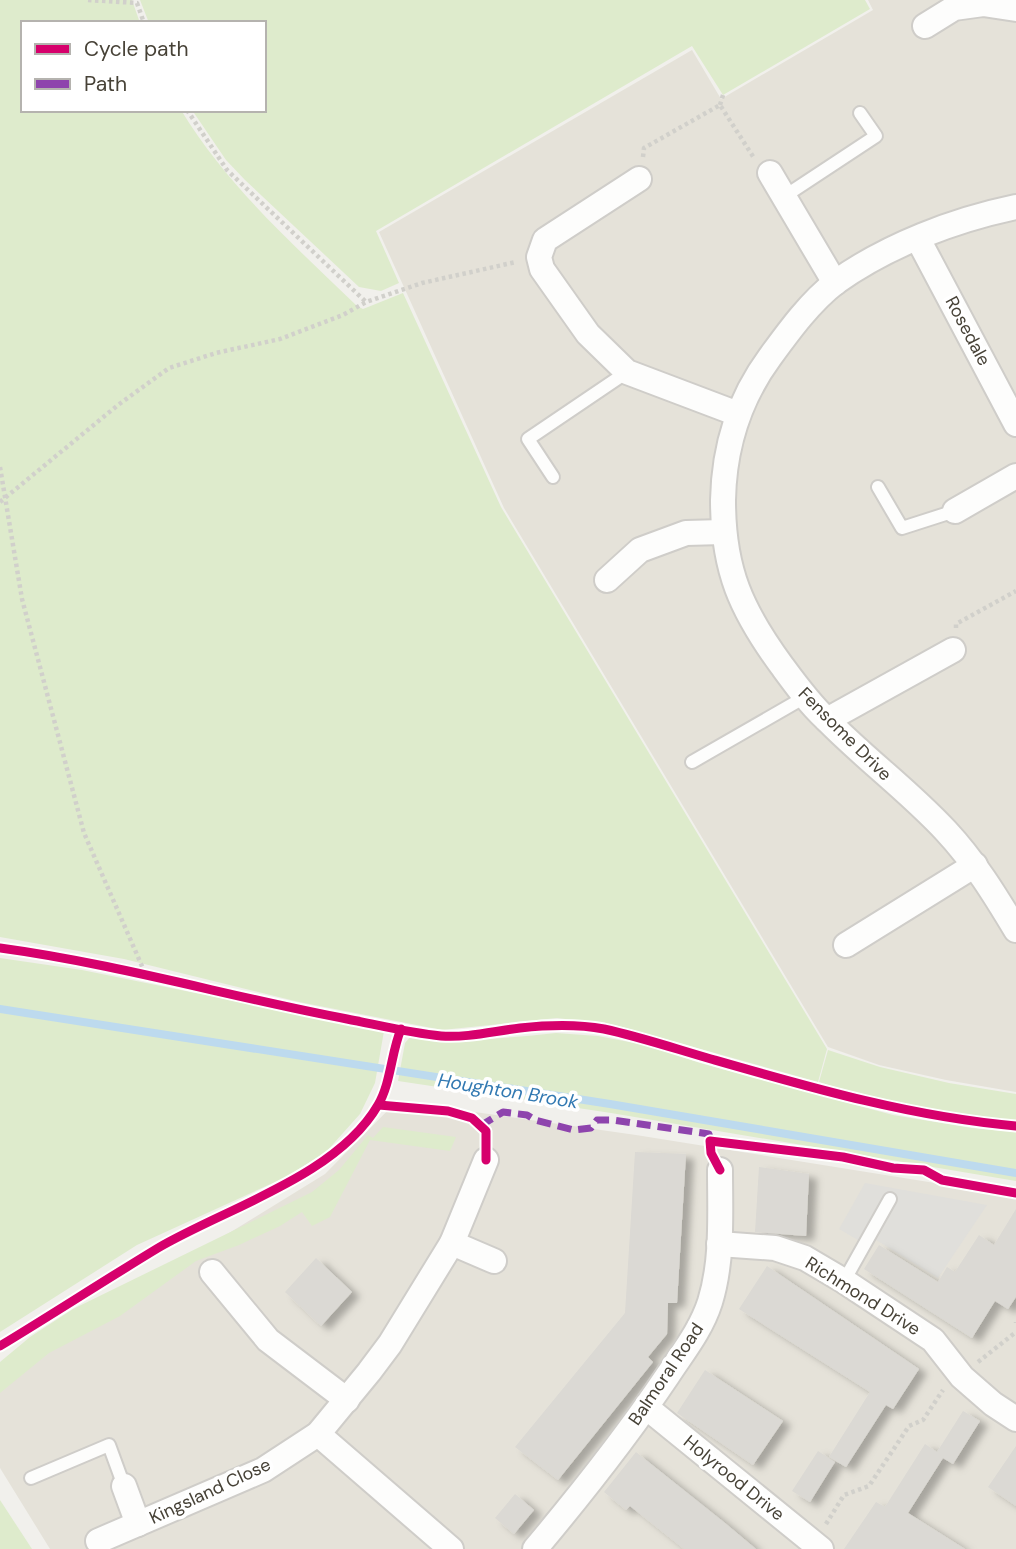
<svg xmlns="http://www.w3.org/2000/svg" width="1016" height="1549" font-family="'DM Sans',sans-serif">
<defs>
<filter id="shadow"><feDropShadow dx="8" dy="4.5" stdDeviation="3.5" flood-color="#0004"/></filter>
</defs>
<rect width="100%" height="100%" fill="#f1f0ec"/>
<g fill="#e5e2d9">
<polygon points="868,0 1016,0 1016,1092 946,1080 879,1065 828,1047 504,508 379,232 692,50 721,99 873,10"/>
<polygon points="397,1101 636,1135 1016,1196 1016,1549 50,1549 0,1468 0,1383 13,1366 325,1174"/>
</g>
<g fill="#deebcc">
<path d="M 0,0 L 132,0 L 140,23 L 23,23 L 23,110 L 181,110 C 228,187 293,244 357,306 L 363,309 L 403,293 L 501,507 L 827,1049 L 818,1082 L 615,1025 L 557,1018 L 442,1030 L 299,1002 L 124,959 L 0,937 Z"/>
<polygon points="140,0 865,0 870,9 723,95 692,46 376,231 399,283 381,291 359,287 245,180 226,160 192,110 264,110 264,23 149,23"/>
<polygon points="0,958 82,970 384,1031 375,1083 360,1114 326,1152 286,1177 137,1245 0,1332"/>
<path d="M 556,1033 L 598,1036 L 650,1046 L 700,1063 L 893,1115 L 972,1128 L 1016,1132 L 1016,1181 L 611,1113 L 398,1081 L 405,1043 L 411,1036 C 460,1043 508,1038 556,1033 Z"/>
<polygon points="828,1050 880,1067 949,1083 1016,1094 1016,1121 945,1114 888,1104 819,1082"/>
<polygon points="383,1127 456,1137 450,1151 370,1140 330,1217 312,1226 302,1212 280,1226 239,1245 196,1261 120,1316 49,1353 0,1393 0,1362 30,1337 73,1309 312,1192 339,1170 368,1135 373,1138"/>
<polygon points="0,1500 32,1549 0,1549"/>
</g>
<polygon fill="#e0dfdb" points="865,1183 987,1205 938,1278 876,1240 858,1240 839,1229"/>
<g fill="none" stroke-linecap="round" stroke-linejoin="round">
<polyline stroke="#bddaee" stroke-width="8" points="0,1009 610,1104 1016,1173"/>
</g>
<g fill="#dbd9d4" filter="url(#shadow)">
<polygon points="635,1152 686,1154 677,1303 668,1303 667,1334 648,1357 653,1362 558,1480 515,1447 625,1313"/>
<polygon points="759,1167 809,1174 806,1236 755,1232"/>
<polygon points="1016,1209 1016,1297 1008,1309 995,1301 972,1338 864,1269 879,1245 938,1282 947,1267 955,1272 979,1235 994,1245"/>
<polygon points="316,1258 352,1292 321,1326 285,1292"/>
<polygon points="767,1266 919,1369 893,1409 886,1405 846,1467 829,1457 870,1392 739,1309"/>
<polygon points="705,1370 783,1421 753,1465 677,1413"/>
<polygon points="963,1411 980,1421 953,1464 943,1458 908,1513 965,1549 844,1549 876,1502 885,1507 925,1444 937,1452"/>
<polygon points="1016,1446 1016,1506 988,1487"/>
<polygon points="818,1451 835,1462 810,1502 792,1491"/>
<polygon points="636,1452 725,1523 756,1549 684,1549 630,1506 626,1510 604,1492"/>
<polygon points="515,1494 534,1510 514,1534 495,1518"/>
</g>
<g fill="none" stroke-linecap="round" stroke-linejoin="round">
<g stroke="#cfcdc9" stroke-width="16">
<g id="service">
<polyline points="785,196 876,136 860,113"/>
<polyline points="553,477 528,439 627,372"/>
<polyline points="878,487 902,528 955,511"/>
<polyline points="692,762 805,697"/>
<polyline points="844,1281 890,1199"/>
<polyline points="31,1478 109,1445 124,1486"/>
</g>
</g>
<g stroke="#cfcdc9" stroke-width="28">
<g id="minor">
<polyline points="925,26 954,8 983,4 1016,9"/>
<polyline points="770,173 835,283"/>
<polyline points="639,179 545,240 539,257 542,269 588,334 627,372 738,414"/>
<path d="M 1016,207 C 954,220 888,245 836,282 C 810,302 789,331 770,357 C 739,399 724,448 723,500 C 723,570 741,610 782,666 C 796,685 809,703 826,719 C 864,758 909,791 946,831 C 974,861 995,895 1016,930"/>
<polyline points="918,239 1016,424"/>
<polyline points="955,511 1016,476"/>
<polyline points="607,580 640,550 686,533 723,532"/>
<polyline points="827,720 953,650"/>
<polyline points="846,945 975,865"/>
<polyline points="452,1243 494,1261"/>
<polyline points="719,1244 775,1248 805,1258 844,1281 933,1340 962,1377 993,1404 1016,1419"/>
<polyline points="212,1272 268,1340 347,1400"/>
<polyline points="646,1407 821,1549"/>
<polyline points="318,1434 451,1549"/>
<polyline points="124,1486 138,1524"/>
<polyline points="98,1541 263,1470 318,1434 369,1372 390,1344 452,1243 486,1160"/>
<path d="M 535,1549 C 582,1493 627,1436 668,1375 C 683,1352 701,1330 710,1302 C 723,1260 720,1214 720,1170"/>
</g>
</g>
<g stroke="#d1d0cb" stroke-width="4.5" stroke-dasharray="3.5 3.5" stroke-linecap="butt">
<polyline points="88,0 137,3 144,23"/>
<polyline points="720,105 723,95"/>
<polyline points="187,110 227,170 366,302"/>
<polyline points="643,157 644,148 720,105 754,158"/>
<polyline points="0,467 22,599 84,833 145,973"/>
<polyline points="0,502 118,405 169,368 216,353 280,339 343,315 366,302 422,283 516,262"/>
<polyline points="956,628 956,624 1016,591"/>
<polyline points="1016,1322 1016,1323"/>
<polyline points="978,1362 1016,1332"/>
<polyline points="826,1524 844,1495 869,1486 909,1426 923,1420 943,1390"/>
</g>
<use href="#service" stroke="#fdfdfc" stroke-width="12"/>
<use href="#minor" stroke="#fdfdfc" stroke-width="24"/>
<polyline stroke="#8e44ad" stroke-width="7" stroke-dasharray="14 7" stroke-linecap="butt" points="480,1126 503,1112 527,1115 535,1120 574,1130 591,1128 597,1120 612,1120 709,1134 710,1141"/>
<g stroke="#fff" stroke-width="13">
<g id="cycleway">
<path d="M 0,948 C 118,964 231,997 347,1019 C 378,1025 410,1033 441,1036 C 467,1038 494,1031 520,1028 C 548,1025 577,1024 604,1029 C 641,1037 676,1049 711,1059 C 812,1088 912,1117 1016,1126"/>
<polyline points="379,1105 448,1111 472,1118 486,1131 486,1160"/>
<polyline points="720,1170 711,1153 710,1141 843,1157 893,1168 924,1170 942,1180 1016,1193"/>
<path d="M 0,1346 C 53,1314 105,1280 158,1248 C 226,1208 337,1176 378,1105 C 391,1083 391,1053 401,1029"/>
</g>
</g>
<use href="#cycleway" stroke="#d6006c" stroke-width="9"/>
</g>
<g text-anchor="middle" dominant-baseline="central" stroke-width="7" stroke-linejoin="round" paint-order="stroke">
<g font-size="18" fill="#474237" stroke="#fff">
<text transform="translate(968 331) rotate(62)">Rosedale</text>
<text transform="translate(845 734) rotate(45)">Fensome Drive</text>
<text transform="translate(863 1296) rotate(32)">Richmond Drive</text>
<text transform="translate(666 1374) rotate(-56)">Balmoral Road</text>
<text transform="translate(734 1478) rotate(39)">Holyrood Drive</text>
<text transform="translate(210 1491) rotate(-25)">Kingsland Close</text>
</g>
<g font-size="19" font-style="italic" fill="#3279b2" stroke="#fff">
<text transform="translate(508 1091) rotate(9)">Houghton Brook</text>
</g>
</g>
<rect x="21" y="21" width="245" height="91" fill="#ffffff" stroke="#b5b3af" stroke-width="2"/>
<rect x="35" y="44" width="35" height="10" fill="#d6006c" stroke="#b5b3af" stroke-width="2"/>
<text x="84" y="56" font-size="21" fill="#474237">Cycle path</text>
<rect x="35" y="79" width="35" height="10" fill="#8e44ad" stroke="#b5b3af" stroke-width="2"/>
<text x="84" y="91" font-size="21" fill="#474237">Path</text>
</svg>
